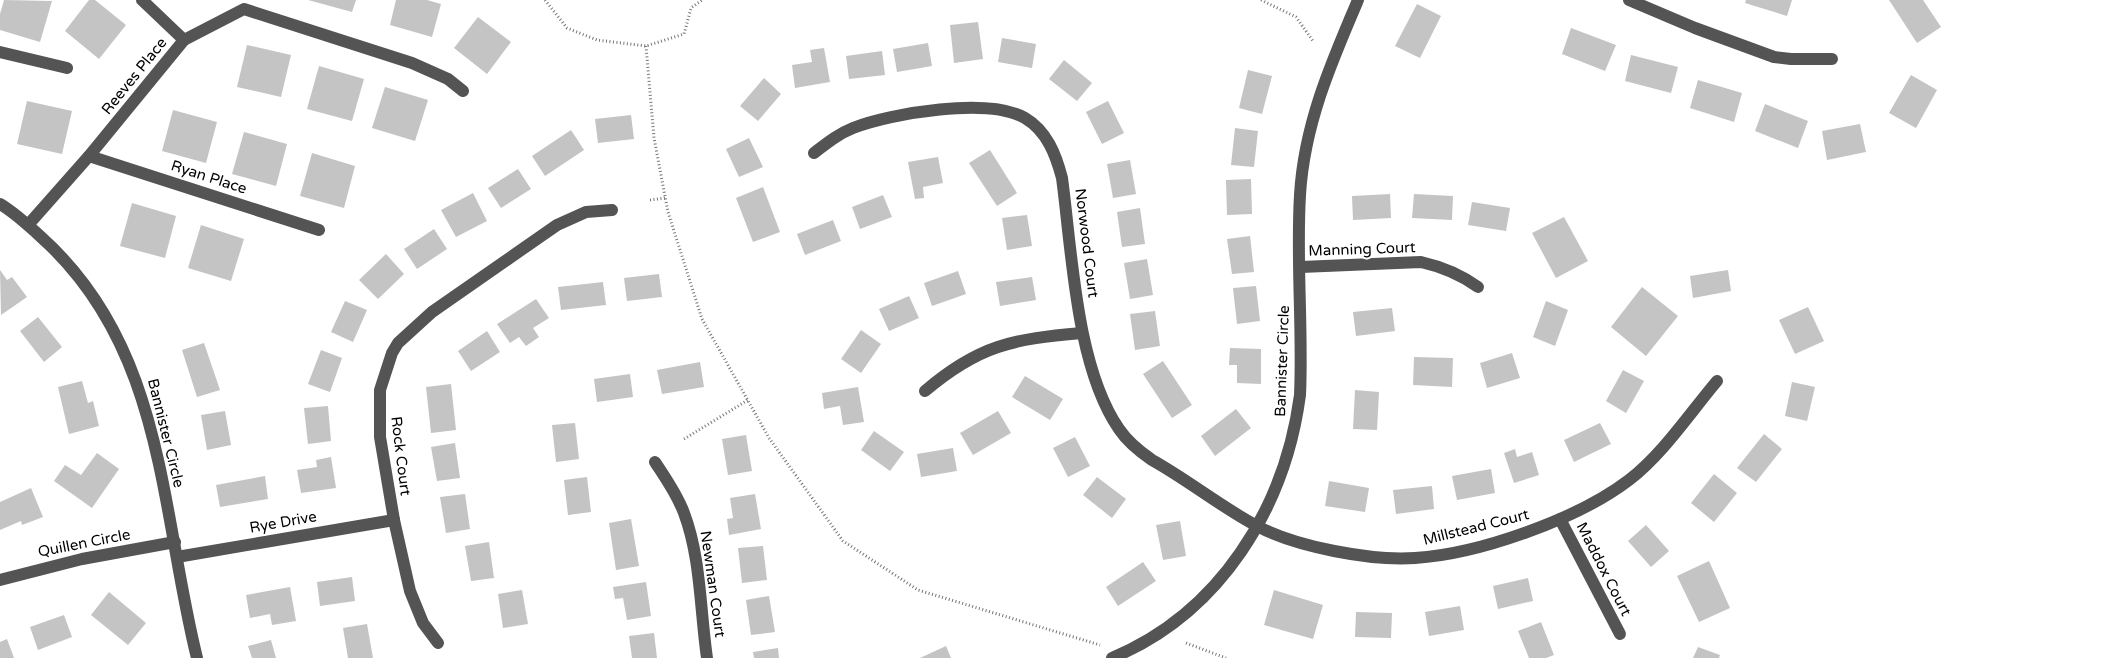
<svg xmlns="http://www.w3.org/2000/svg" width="2110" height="658" font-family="'Varela Round',sans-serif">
<rect width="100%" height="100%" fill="#fff"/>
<g fill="#c4c4c4">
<polygon points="4,0 52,1 40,42 0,30 0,14"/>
<polygon points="89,0 95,0 126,25 99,59 65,31"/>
<polygon points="308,0 356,0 352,12"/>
<polygon points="396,0 427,0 441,4 432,37 390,25"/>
<polygon points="1746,0 1792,0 1787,16 1745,3"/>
<polygon points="1889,0 1923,0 1941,27 1917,43"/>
<polygon points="1417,4 1441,16 1420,58 1395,46"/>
<polygon points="478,17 511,42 487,74 454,48"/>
<polygon points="978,22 983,59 954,63 950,25"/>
<polygon points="1571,28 1616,45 1605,71 1562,54"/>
<polygon points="1002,38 1036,44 1032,68 998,62"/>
<polygon points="928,43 932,66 897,72 893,49"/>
<polygon points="247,45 291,55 281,97 237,87"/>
<polygon points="824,48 830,82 795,88 792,65 812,62 810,50"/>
<polygon points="882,51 885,75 849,79 846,56"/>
<polygon points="1631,55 1678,67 1671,93 1625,81"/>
<polygon points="1064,60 1092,83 1077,101 1049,79"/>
<polygon points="319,66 364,79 352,121 307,109"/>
<polygon points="1248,70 1272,76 1262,114 1239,108"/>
<polygon points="1911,75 1937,90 1916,128 1889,113"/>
<polygon points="764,78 781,94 758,121 740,106"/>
<polygon points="1698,80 1742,93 1734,122 1690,108"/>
<polygon points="385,87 428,100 415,141 372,128"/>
<polygon points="27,101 72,111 62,154 17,144"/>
<polygon points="1108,101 1124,133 1102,144 1086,112"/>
<polygon points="1765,104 1808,121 1798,148 1755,131"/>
<polygon points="173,110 217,122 206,163 162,151"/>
<polygon points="631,115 634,139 598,143 595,119"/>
<polygon points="1860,124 1866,152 1827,160 1822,131"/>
<polygon points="1235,128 1258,131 1254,167 1231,165"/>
<polygon points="571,130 584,150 545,176 532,156"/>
<polygon points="244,132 287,144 276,186 232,174"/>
<polygon points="749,138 763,167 739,177 726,149"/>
<polygon points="990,150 1017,193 997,206 969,163"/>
<polygon points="312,153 355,166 344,208 300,196"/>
<polygon points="938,157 943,183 923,187 924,198 915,199 908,162"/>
<polygon points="1130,160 1136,194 1113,198 1107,164"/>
<polygon points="518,169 531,189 501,208 488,188"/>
<polygon points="1251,179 1252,214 1227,215 1226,180"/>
<polygon points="763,187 780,232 753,242 736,198"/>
<polygon points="473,193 487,221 456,237 441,210"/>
<polygon points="1390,194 1391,218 1353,220 1352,196"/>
<polygon points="1414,194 1453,196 1452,220 1412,218"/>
<polygon points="883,195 892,217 860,229 852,207"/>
<polygon points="1472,202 1510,208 1506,231 1468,225"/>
<polygon points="132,203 176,216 165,258 120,246"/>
<polygon points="1140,208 1145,244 1122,247 1117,212"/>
<polygon points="1027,215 1032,246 1007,250 1002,218"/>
<polygon points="1564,217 1588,261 1556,278 1532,233"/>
<polygon points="833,220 841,241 805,255 797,234"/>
<polygon points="201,225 244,239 231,281 188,268"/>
<polygon points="434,229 447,249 417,269 404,249"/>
<polygon points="1250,236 1254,272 1232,274 1227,239"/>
<polygon points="386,254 404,274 378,299 359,280"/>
<polygon points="1147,259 1153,295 1130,299 1124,263"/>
<polygon points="0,270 7,280 12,277 27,297 1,315"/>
<polygon points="1728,270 1731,291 1693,298 1690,276"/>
<polygon points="958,271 966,294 932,306 924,283"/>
<polygon points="659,274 662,297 627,301 624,278"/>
<polygon points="1032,277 1036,300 1000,306 996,282"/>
<polygon points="603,282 606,305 561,310 558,287"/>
<polygon points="1256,286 1260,321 1237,324 1233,288"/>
<polygon points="1642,287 1678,316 1646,356 1611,327"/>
<polygon points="909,296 919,318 889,331 879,309"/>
<polygon points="536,299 549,318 533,328 539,337 526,346 519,337 510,343 497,324"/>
<polygon points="345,301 367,310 353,342 331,332"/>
<polygon points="1546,301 1568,310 1555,346 1533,337"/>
<polygon points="1808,307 1824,341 1795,354 1779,320"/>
<polygon points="1392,308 1395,331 1356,336 1353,312"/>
<polygon points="1155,311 1160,346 1135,350 1130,314"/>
<polygon points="38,317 62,347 44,362 20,331"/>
<polygon points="861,330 881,344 861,373 841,359"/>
<polygon points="487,331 500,352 471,371 458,351"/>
<polygon points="204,343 220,390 197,397 182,350"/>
<polygon points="1230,348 1261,349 1261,384 1237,383 1237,365 1229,365"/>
<polygon points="321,350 342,358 330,392 308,384"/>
<polygon points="1512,353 1520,378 1487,388 1480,363"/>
<polygon points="1414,357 1453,358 1452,387 1413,385"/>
<polygon points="1163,361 1192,405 1172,418 1143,374"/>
<polygon points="700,362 704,387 662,394 657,370"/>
<polygon points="1623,370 1644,381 1626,413 1606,401"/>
<polygon points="630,374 633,397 597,402 594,379"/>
<polygon points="1025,376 1063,399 1050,420 1012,397"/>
<polygon points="82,381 88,403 93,401 99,426 69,434 58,387"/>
<polygon points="1792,382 1815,387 1807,421 1785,416"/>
<polygon points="451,384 456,430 431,433 426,387"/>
<polygon points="858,387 864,422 843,425 840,406 824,409 822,393"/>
<polygon points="1355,390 1379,392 1377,430 1353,429"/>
<polygon points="328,406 331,441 308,444 304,408"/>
<polygon points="1236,409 1251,428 1215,456 1201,436"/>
<polygon points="225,411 231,445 207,450 201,415"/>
<polygon points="998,411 1011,433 973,455 960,433"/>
<polygon points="575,423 579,459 556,462 552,425"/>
<polygon points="1600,423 1611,444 1574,462 1564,440"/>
<polygon points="874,431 904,452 890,471 861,450"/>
<polygon points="1764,434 1782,449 1756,482 1737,468"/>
<polygon points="746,435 752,471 728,475 722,439"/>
<polygon points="1075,437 1090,466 1068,477 1053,448"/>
<polygon points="455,443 460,478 437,481 431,447"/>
<polygon points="953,448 957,471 921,477 917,454"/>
<polygon points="1515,449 1517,457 1532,452 1539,475 1514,483 1504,453"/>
<polygon points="97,453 119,469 92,508 54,481 65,465 81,475"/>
<polygon points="331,457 336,488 301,493 297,470 317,467 316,460"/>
<polygon points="1491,469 1495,493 1457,500 1452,476"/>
<polygon points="1714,474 1737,493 1714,522 1691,503"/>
<polygon points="265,476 268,499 220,507 216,485"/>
<polygon points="587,477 591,512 568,515 564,480"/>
<polygon points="1097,477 1126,499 1112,518 1083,495"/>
<polygon points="1329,481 1369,488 1365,512 1325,506"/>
<polygon points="1432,486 1434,509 1396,514 1393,490"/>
<polygon points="31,488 43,517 22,525 21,521 0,530 0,502"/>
<polygon points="465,494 470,529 446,533 440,497"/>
<polygon points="755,494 761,529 729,535 727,519 733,518 730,498"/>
<polygon points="631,519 639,566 616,570 609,523"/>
<polygon points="1180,521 1186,556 1163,560 1156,525"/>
<polygon points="1646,525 1669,551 1651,567 1628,541"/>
<polygon points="489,542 494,578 471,581 465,546"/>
<polygon points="763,546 767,580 742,583 738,548"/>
<polygon points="1709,561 1730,608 1699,622 1677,576"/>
<polygon points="1143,562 1156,581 1118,606 1106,587"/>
<polygon points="352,577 355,601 320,606 317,582"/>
<polygon points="1528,578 1533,601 1498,609 1493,586"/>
<polygon points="646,582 651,616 627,620 623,598 615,599 613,587"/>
<polygon points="290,587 296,621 272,625 270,614 250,618 246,595"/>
<polygon points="522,590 528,624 503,628 498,594"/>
<polygon points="1274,590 1323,605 1313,639 1264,625"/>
<polygon points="109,592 146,623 128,645 91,615"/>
<polygon points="769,596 775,632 751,635 746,600"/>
<polygon points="1460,606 1464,630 1429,636 1425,612"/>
<polygon points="1356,612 1392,613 1391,638 1355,637"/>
<polygon points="64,615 72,637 38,650 30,627"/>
<polygon points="1541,622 1554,655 1546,658 1529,658 1518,631"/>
<polygon points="367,624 373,658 348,658 343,628"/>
<polygon points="654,633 657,658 632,658 629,636"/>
<polygon points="7,639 14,658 0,658 0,642"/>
<polygon points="271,640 276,658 252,658 248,646"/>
<polygon points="946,646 951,658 920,658"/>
<polygon points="1698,647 1720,655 1719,658 1693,658"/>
<polygon points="778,648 779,658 754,658 753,652"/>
</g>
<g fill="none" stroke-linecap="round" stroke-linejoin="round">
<g stroke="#767676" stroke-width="3" stroke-dasharray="1 2.5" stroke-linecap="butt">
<polyline points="545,0 567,28 597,40 646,46 684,34 691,8 702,0"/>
<polyline points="1261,0 1296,17 1313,41"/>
<polyline points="646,46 654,138 668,212 702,319 769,438 843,541 918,590 1100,645"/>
<polyline points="650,200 665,198"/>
<polyline points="684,439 748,400"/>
<polyline points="1186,643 1226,658"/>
</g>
<g stroke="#545454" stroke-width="12">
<polyline points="142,0 184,40"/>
<polyline points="1629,0 1695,28 1774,57 1791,59 1832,59"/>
<polyline points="0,52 67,68"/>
<path d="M 814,153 C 827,143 838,134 853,128 C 892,113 988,97 1025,118 C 1047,131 1056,155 1062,178 C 1072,252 1076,367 1119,429 C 1127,441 1139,451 1152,460 C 1188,480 1221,507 1257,526 C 1296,547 1371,561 1415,558 C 1479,554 1578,519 1629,480 C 1662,455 1690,413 1717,381"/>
<polyline points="89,156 319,230"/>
<path d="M 0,204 C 15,213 28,225 41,237 C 165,348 160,509 197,658"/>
<polyline points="28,225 89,156 184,40 244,9 412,63 448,79 463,91"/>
<path d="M 1301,267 L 1421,262 C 1443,267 1460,274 1478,287"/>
<path d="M 925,391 C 979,345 1013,339 1082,333"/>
<path d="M 655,462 C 666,479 677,494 684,513 C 701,558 700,610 707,658"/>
<polyline points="1560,519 1620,634"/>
<polyline points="177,557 394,520"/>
<polyline points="0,580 82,559 175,542"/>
<polyline points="438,643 423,623 410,591 394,520 380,437 380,390 392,353 398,343 432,312 557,225 586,212 612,210"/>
<path d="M 1112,658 C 1220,613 1285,508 1300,395 C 1303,328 1296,261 1300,195 C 1304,125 1331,63 1358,0"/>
</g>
</g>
<g text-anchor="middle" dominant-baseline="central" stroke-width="4" stroke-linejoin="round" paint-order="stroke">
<g font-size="15" fill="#000" stroke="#fff">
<text transform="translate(134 76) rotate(-51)">Reeves Place</text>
<text transform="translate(209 177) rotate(18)">Ryan Place</text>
<text transform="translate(1087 243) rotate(83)">Norwood Court</text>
<text transform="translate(1362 249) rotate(-2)">Manning Court</text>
<text transform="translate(1282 361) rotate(-88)">Bannister Circle</text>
<text transform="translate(166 433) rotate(76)">Bannister Circle</text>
<text transform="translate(401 456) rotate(83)">Rock Court</text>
<text transform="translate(283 522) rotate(-10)">Rye Drive</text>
<text transform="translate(1476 527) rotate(-14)">Millstead Court</text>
<text transform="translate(84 543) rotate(-11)">Quillen Circle</text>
<text transform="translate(1604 569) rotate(63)">Maddox Court</text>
<text transform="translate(713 584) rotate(82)">Newman Court</text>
</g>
</g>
</svg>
